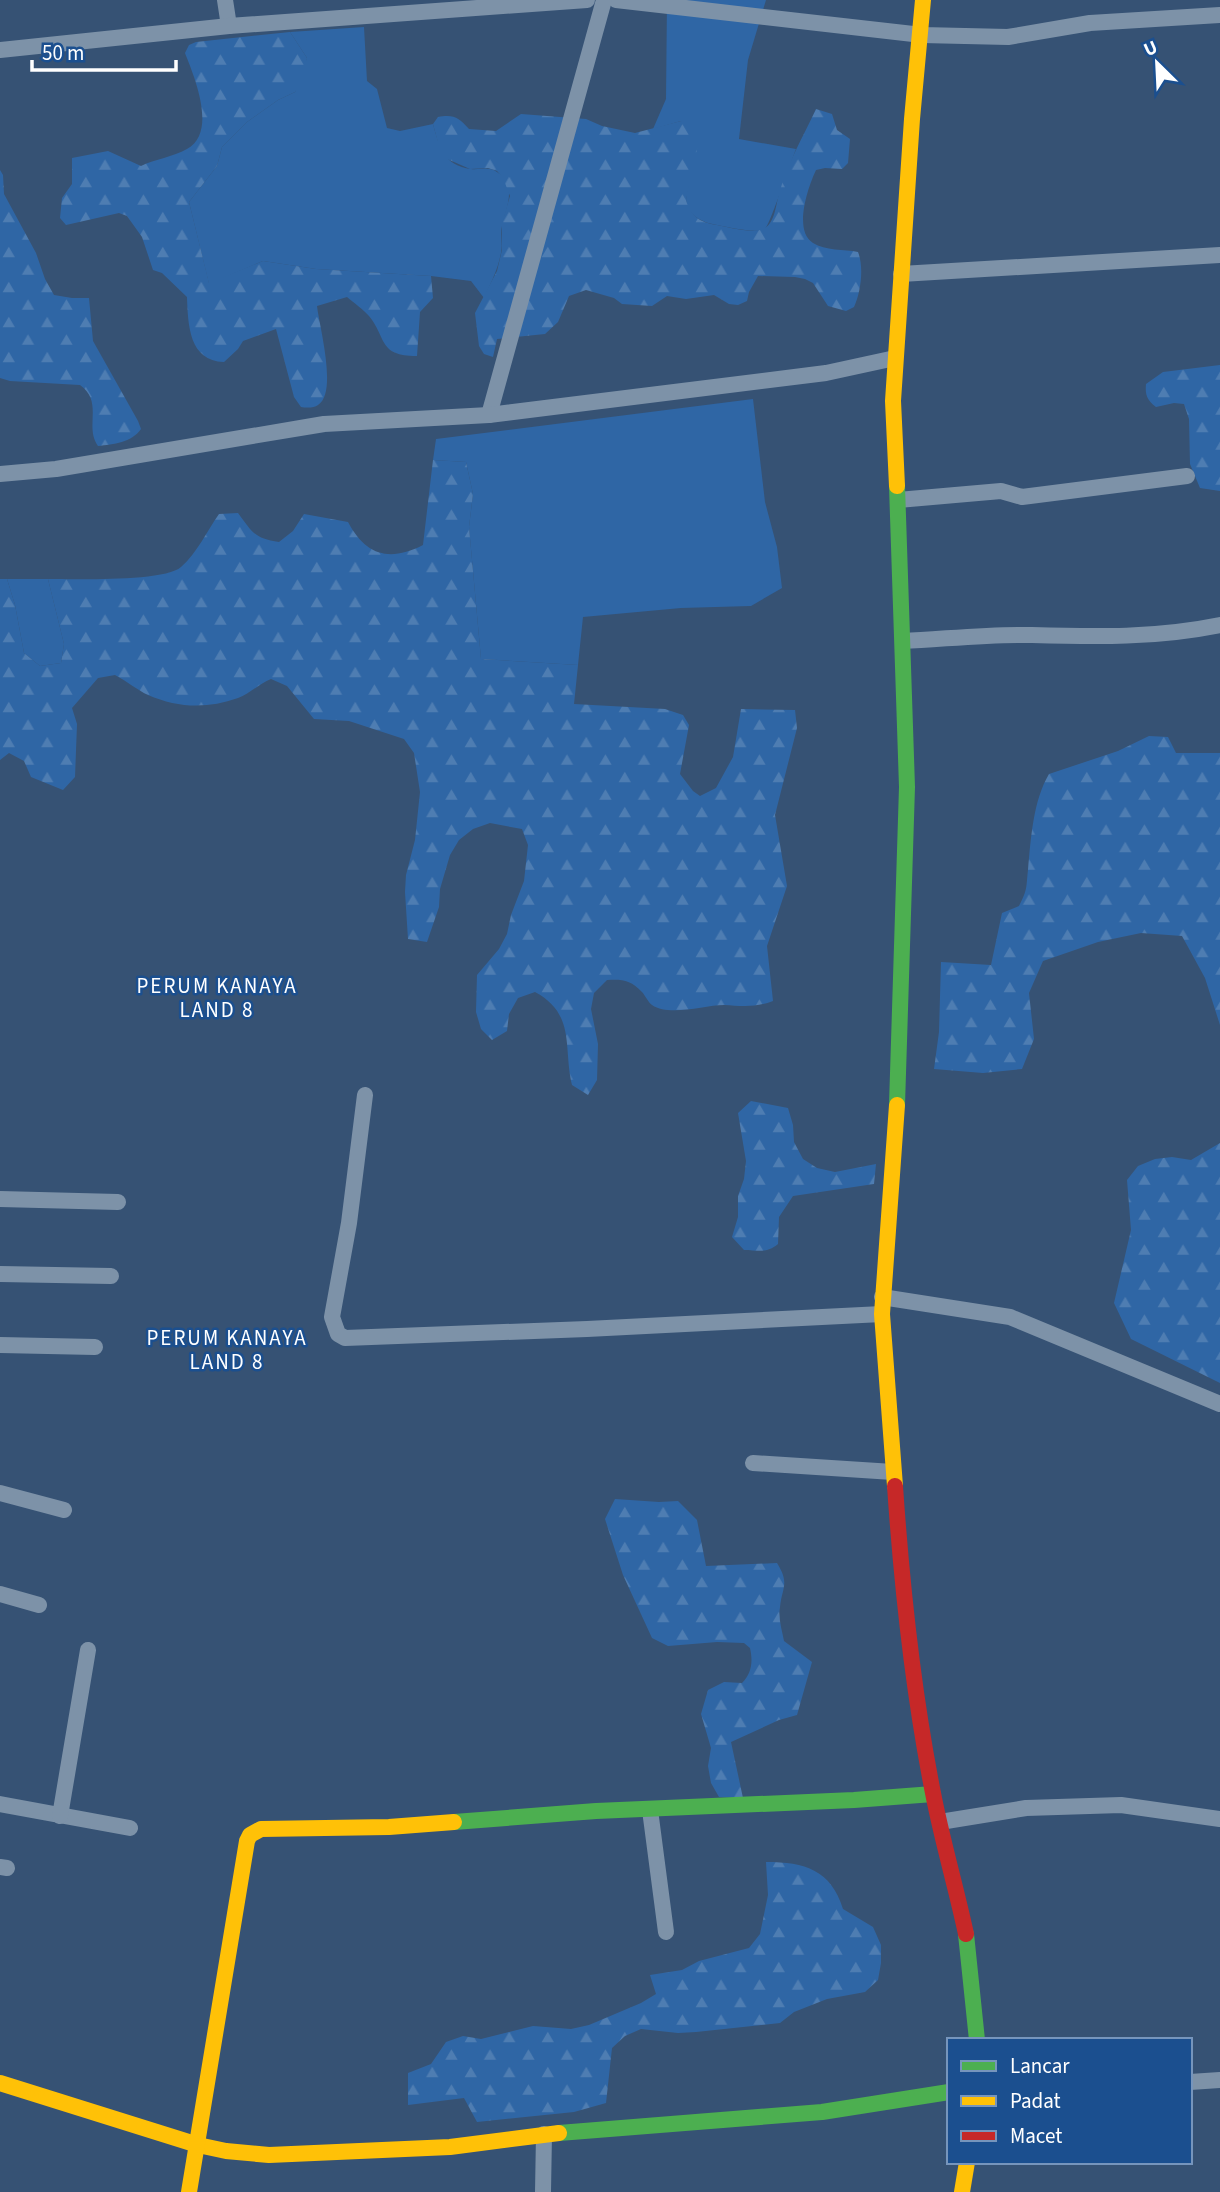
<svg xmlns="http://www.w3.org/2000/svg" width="1220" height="2192" font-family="'Source Sans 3',sans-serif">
<defs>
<pattern id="forest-firs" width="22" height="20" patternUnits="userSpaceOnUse" patternTransform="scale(1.75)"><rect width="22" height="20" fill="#2f66a5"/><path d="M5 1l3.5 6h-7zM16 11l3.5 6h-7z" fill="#4e7db2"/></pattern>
</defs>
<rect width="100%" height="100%" fill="#365274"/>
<g fill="#2f66a5">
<path d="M 667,0 L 766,0 L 748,60 L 739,139 L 796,149 C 791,161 770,225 765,229 C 756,234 728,227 717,225 C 705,223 692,218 687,206 C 684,197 689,189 689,180 C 690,161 684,140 681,121 L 653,129 L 666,99 Z"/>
<path d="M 364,27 L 367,81 L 377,89 L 387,128 L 400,131 L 433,124 C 439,146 444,166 471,169 C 480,170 489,166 497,172 C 518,185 506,208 502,226 C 500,235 503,244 501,253 C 498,269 491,283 484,298 L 471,281 L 431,276 L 316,269 L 263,261 L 209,284 L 189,202 L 217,166 L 222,147 L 247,122 L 278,100 L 295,92 L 307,58 L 290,32 Z"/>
<polygon points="753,399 765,502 777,547 782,588 751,606 681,608 583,617 578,665 481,659 469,527 473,494 466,462 433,460 436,439"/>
<polygon points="7,579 48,579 64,644 61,663 40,666 24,653 15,605"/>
</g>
<g fill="url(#forest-firs)">
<path d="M 290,32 L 307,58 L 304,77 L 295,92 L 278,100 L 247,122 L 222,147 L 217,166 L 189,202 L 209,283 L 263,261 L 316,269 L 431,276 L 433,298 L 420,312 L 417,356 C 378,356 387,338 369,316 C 363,309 354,303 347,297 L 317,306 C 319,325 338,393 318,405 C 314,408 307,408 301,407 L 294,397 L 276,329 L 243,341 L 238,349 L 224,362 C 189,361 188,325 187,297 L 162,273 L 153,270 L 142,237 L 127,216 L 119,213 L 66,225 L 60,218 L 62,198 L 72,184 L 72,158 L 108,151 L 141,166 C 155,159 173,157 187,149 C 218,132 194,76 185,53 L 189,45 L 196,42 Z"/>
<path d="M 816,109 L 832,114 L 837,130 L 850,139 L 848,163 L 842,169 L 825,168 L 816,170 C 808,187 793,231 813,243 C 825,251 844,249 858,252 C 864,267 861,292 854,307 L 846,311 L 828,306 L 813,283 L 805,279 L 795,277 L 758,276 L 749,292 L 747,301 L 738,305 L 729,304 L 714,295 L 686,299 L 667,296 L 652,306 L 622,304 L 614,298 L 586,290 L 569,296 L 558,322 L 545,334 L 497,339 L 493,357 L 484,354 L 479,346 L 475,313 L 497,271 L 502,250 L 502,223 L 510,196 L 503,178 L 497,171 L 488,168 L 470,169 L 445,158 L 440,150 L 433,124 L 438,117 C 454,114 459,118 469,129 L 496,131 L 521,114 L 586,119 L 602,126 L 635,133 L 681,121 L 698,130 L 699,140 L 686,200 C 690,216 701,223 717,225 C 729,227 754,235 765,228 C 775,222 776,204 779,194 C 787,164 803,137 816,109 Z"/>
<path d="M 0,170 L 3,175 L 4,194 L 36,253 L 45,279 L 54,295 L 72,298 L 89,298 L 93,341 L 138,421 L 141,429 C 131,443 114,444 98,446 C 84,427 104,402 80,385 L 10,381 L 0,378 Z"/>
<path d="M 1220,365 L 1220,491 L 1200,488 L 1190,464 L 1189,419 L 1184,404 L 1174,403 L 1156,407 C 1147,400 1145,395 1146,384 L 1163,372 Z"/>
<path d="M 433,460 L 466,462 L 473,494 L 469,527 L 481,659 L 578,665 L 574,704 L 665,709 L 683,715 L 689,725 L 680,774 L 693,791 L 700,796 L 716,788 L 733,757 L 741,709 L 795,710 L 797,728 L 775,815 L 787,886 L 767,946 L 773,1001 C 755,1008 741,1006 724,1005 C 704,1005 670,1017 652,1005 C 648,1002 645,995 642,992 C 631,980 622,979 607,980 L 594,993 L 591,1009 L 598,1044 L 597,1080 L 588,1095 L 572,1085 C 563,1047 576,1014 535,992 L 518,998 L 509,1014 L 507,1031 L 492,1040 L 481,1029 L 476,1012 L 477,975 L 499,949 L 507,934 L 511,915 L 524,881 L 528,845 L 522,829 L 490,823 L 473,829 L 459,840 L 450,855 L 440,889 L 439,907 L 427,942 L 408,939 L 405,892 L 406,875 L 415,840 L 420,792 L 414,753 L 404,739 L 349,721 L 314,719 L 287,686 L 271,679 C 259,684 249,694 238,698 C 207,709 178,708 148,695 C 137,690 127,681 115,675 L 98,678 L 72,708 L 77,724 L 75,777 L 63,790 L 31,777 L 24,761 L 9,753 L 0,760 L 0,579 L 7,579 L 15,605 L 24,653 L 40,666 L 61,663 L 64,644 L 48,579 C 73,579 165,582 181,567 C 197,553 207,531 219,514 L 238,513 C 252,532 255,539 279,542 L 293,531 L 304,514 L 348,522 C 366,556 390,562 423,545 Z"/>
<path d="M 1149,736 L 1168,737 L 1176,753 L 1220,753 L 1220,1025 L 1205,978 L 1182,936 L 1141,933 L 1098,942 L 1043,961 L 1029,993 L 1034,1039 L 1022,1069 L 983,1073 L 934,1069 L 939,1032 L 941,962 L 991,965 L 1002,913 L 1019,906 C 1028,889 1026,887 1028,870 C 1031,838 1033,801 1049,774 L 1118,751 Z"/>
<path d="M 751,1101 L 788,1108 L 793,1125 L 794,1142 L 803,1159 L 817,1168 L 835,1172 L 876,1164 L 874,1184 L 793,1196 L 779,1217 L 778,1244 C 766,1254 758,1250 744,1250 L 732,1237 L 738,1217 L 738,1196 L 744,1179 L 746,1161 L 738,1113 Z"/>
<polygon points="1220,1143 1220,1383 1131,1339 1114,1303 1131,1230 1127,1180 1138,1166 1155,1159 1172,1157 1191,1160"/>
<path d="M 615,1499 L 659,1502 L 678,1501 L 697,1520 L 706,1566 L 777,1563 C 790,1584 782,1587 780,1607 C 778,1618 782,1630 784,1641 L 812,1662 L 797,1715 L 779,1720 L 731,1742 L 743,1798 L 719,1797 L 711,1783 L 708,1766 L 711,1748 L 701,1714 L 708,1690 L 724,1682 L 742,1683 C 752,1673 753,1661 750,1648 L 744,1643 L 717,1642 L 668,1646 L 652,1638 L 623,1575 L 605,1519 Z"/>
<path d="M 766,1862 C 805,1862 831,1870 843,1909 L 873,1927 L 881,1945 L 881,1963 L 878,1980 L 865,1992 L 827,1999 L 794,2012 L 780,2023 L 696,2032 L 678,2033 L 641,2029 L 625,2036 L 612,2048 L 606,2103 L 574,2112 L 477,2122 L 464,2098 L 408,2105 L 408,2073 L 431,2064 L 446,2042 L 463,2036 L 481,2039 L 533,2026 L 571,2029 L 589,2025 L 641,2003 L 656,1994 L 650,1975 L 682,1970 L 699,1961 L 749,1948 L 760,1934 L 768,1895 Z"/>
</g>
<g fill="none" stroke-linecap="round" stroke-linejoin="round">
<g stroke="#7d92a8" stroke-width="16">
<polyline points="225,0 229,26"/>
<polyline points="616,0 922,35 1008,37 1090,23 1220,15"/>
<polyline points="0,50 229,26 587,0"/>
<polyline points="901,274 1220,255"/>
<polyline points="489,415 604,0"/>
<polyline points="0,474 56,469 324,424 489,415 826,373 895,358"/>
<polyline points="898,500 1001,491 1022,497 1187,476"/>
<path d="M 903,641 C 946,639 990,634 1032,635 C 1096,637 1157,638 1220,625"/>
<polyline points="365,1095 349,1223 332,1317 338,1334 345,1338 587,1329 882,1314"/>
<polyline points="0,1199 118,1202"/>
<polyline points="0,1274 111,1276"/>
<polyline points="882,1297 1010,1317 1220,1404"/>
<polyline points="0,1345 95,1347"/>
<polyline points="753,1463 893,1472"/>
<polyline points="0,1493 64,1510"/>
<polyline points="0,1594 39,1605"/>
<polyline points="0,1804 130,1828"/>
<polyline points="650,1810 666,1932"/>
<polyline points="60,1816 88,1650"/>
<polyline points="940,1822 1026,1808 1121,1805 1220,1819"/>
<polyline points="0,1867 7,1868"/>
<polyline points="1190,2082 1220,2080"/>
<polyline points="543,2192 544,2134"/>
</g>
<g stroke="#4caf50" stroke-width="16">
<polyline points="897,1105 907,787 897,486"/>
<polyline points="454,1822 596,1811 854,1800 933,1794"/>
<polyline points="966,1934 977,2040"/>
<polyline points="559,2133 822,2112 949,2092"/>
</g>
<g stroke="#ffc107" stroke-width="16">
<polyline points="897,486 893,401 912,119 923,0"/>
<polyline points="895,1486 882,1314 897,1105"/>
<polyline points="0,2083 198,2145 226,2151 269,2155 450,2147 559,2133"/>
<polyline points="189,2192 247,1841 250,1835 261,1829 389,1827 454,1822"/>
<polyline points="962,2192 967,2162"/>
</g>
<path stroke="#c62828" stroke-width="16" d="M 895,1486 C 902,1589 913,1692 933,1793 C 942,1840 956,1887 966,1934"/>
</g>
<g text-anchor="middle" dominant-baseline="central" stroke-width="5" stroke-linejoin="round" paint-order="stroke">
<g font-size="21" letter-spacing="2" fill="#fff" stroke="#1b4f8f">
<text x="217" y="986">PERUM KANAYA<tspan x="217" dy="24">LAND 8</tspan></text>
<text x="227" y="1338">PERUM KANAYA<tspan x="227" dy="24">LAND 8</tspan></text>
</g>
</g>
<rect x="947" y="2038" width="245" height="126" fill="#1b4f8f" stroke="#7695bc" stroke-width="2"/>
<rect x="961" y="2061" width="35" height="10" fill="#4caf50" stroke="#7695bc" stroke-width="2"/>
<text x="1010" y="2073" font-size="21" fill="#ffffff">Lancar</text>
<rect x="961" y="2096" width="35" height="10" fill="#ffc107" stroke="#7695bc" stroke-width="2"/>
<text x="1010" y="2108" font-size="21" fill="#ffffff">Padat</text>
<rect x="961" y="2131" width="35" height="10" fill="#c62828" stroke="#7695bc" stroke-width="2"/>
<text x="1010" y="2143" font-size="21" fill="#ffffff">Macet</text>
<g transform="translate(1157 63) rotate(336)" stroke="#1b4f8f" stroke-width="5" paint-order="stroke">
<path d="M0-5L12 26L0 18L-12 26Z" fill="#ffffff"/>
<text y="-10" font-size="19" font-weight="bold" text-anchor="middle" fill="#ffffff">U</text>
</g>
<path d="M32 60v10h144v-10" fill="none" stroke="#ffffff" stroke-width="3.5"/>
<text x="42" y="60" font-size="21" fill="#ffffff" stroke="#1b4f8f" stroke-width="5" paint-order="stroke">50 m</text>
</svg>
